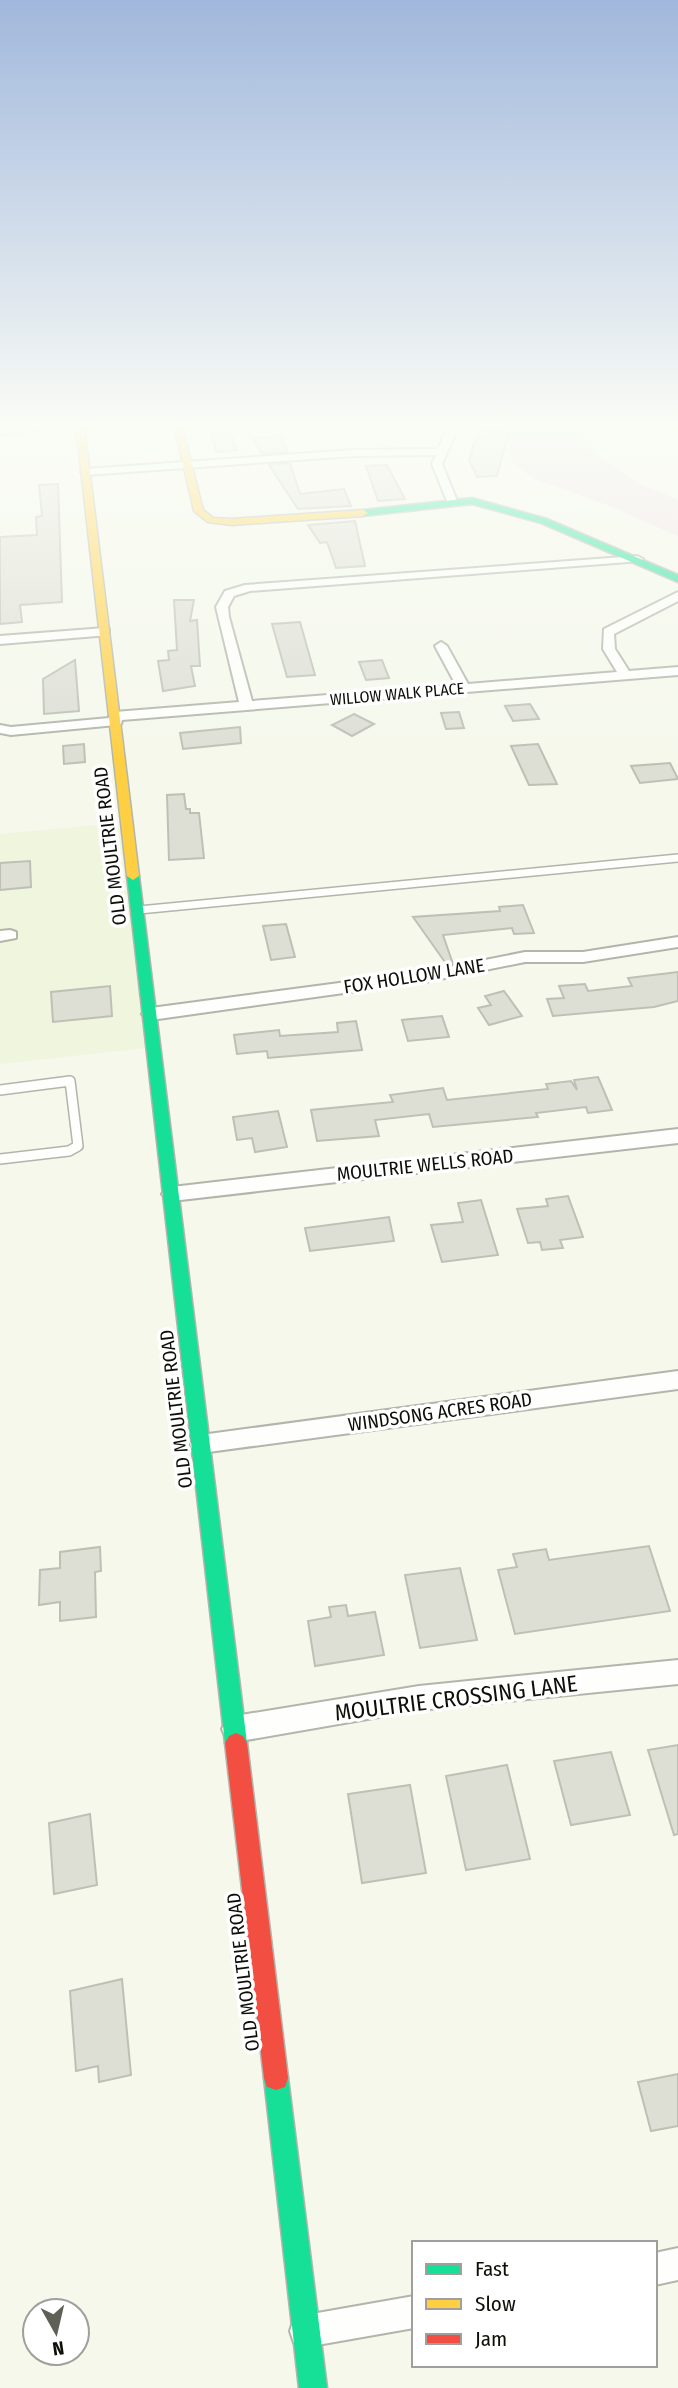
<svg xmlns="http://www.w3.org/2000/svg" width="678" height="2388" font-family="'Fira Sans Condensed',sans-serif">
<rect width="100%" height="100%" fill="#f5f8eb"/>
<polygon fill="#f0f5de" points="119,823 145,1048 0,1064 0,834"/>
<polygon fill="#f0e1e6" points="511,425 579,425 585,446 640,484 678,500 678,536 605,504 534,479 512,462 505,433"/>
<g fill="#dddfd5" stroke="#bec0b6" stroke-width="2">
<polygon points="209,425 227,425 237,450 216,452"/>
<polygon points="502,428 508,435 497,476 477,477 469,460 476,437 488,436 483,429"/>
<polygon points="282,436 287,452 262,454 252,438"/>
<polygon points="290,463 300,494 344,489 351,506 298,509 269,465"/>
<polygon points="387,465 405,499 378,501 366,466"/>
<polygon points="58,484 62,602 20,605 22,622 0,624 0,537 37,535 36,517 42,516 39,485"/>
<polygon points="355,521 365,566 336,568 327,542 320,543 308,525"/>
<polygon points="174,600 194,600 190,621 197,620 200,666 191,666 195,686 163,691 158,661 169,660 168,651 177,650"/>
<polygon points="300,622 315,675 287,677 272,624"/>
<polygon points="75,660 79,711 44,714 43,679"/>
<polygon points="382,660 389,678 366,680 359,662"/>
<polygon points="530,704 539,719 513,721 505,706"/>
<polygon points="459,712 464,728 446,729 441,713"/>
<polygon points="354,714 374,724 352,736 332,725"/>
<polygon points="240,727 241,743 183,749 180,733"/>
<polygon points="84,744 85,762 64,764 63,746"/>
<polygon points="538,744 557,784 529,785 511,746"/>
<polygon points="670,763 678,779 640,783 631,766"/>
<polygon points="184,794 186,809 190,809 190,813 199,813 204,858 169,860 167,795"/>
<polygon points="30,861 31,887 0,890 0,863"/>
<polygon points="523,905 534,933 514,934 512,928 443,935 453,964 447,965 413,917 500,911 499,907"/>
<polygon points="286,924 295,957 271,960 263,926"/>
<polygon points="678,972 678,1001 654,1007 553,1016 547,999 564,998 559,986 585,984 588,991 632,986 628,978"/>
<polygon points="110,986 112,1016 53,1022 51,992"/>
<polygon points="504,991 522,1016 489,1025 478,1008 491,1005 485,996"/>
<polygon points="442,1016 449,1037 408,1041 402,1020"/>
<polygon points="356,1021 362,1050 268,1058 267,1051 237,1054 234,1035 279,1030 280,1036 338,1032 337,1023"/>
<polygon points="598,1077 612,1110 588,1113 586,1107 536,1113 538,1117 433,1127 429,1114 375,1120 379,1136 317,1141 311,1110 393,1102 390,1095 443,1088 447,1100 548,1089 546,1084 571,1081 577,1090 574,1080"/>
<polygon points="278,1111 287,1147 255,1152 252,1138 237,1140 233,1117"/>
<polygon points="568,1196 583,1237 560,1240 563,1248 542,1250 540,1242 528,1243 517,1209 548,1206 546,1199"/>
<polygon points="481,1200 498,1255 442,1262 431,1225 463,1222 458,1203"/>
<polygon points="389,1217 394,1241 310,1251 305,1228"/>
<polygon points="649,1546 670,1611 515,1634 498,1570 517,1567 513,1554 546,1549 549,1560"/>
<polygon points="100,1547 101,1571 95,1572 96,1617 60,1621 60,1602 39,1605 40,1570 60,1568 60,1552"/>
<polygon points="460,1568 477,1640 420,1648 405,1575"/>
<polygon points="346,1605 348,1616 375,1612 384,1655 315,1666 308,1621 331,1617 329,1607"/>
<polygon points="678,1745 678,1834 674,1835 648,1750"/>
<polygon points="611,1752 630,1815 571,1825 554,1761"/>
<polygon points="507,1765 530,1859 466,1870 446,1776"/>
<polygon points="410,1785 426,1873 362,1883 348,1794"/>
<polygon points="90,1814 97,1885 54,1894 49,1823"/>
<polygon points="122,1979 131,2075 99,2082 98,2066 76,2071 70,1991"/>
<polygon points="678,2074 678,2126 651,2131 638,2082"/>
</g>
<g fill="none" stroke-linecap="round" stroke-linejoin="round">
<g stroke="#b2b5ab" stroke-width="10">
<polyline id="lane-far1" points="139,910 678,858"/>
</g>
<g stroke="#b2b5ab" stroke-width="12">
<polyline id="lane" points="0,1090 70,1081 78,1146 69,1151 0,1159"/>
</g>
<g stroke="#b2b5ab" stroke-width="4">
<g id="street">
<polygon points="35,425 76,425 0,434 0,428"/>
<polygon points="449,425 459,425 442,464 457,501 452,504 447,501 432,464 436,455 354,456 86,475 81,472 86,469 354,450 438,449"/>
<polygon points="637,556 643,559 641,561 250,591 234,596 228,607 229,617 252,701 456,685 435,646 441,642 447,646 468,684 617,672 603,649 604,629 678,592 678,601 614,634 615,649 629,671 678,667 678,675 122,720 121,724 116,725 11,735 0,733 0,725 11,727 109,718 110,713 115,712 239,702 216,607 225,591 245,585"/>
<polygon points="105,628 109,629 109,635 0,644 0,636"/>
<polygon points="10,930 16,932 16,938 0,941 0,931"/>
<polygon points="678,937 678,947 583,962 525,962 430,981 151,1020 142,1014 151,1008 430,971 525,952 583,952"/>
<polygon points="678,1129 678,1143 172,1201 162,1194 172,1187"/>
<polygon points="678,1371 678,1389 201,1453 193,1451 190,1444 193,1437 201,1435"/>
<polygon points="678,1660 678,1684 419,1710 235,1742 226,1738 222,1729 226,1720 235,1716 419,1686"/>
<polygon points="678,2248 678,2280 655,2285 655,2253"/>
<polygon points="414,2296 414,2328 306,2347 294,2343 290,2331 294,2319 306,2315"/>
</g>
</g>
<g stroke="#b2b5ab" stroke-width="3">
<g id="fast">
<polygon points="472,498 547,519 678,575 678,582 541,523 472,504 363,516 358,513 363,510"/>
<polygon points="133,872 139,876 247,1743 243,1750 236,1753 229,1750 225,1743 127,876"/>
<polygon points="276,2066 285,2069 288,2078 327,2388 299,2388 264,2078 267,2069"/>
</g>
</g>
<g stroke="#b2b5ab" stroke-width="3">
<g id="slow">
<polygon points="76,425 84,425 139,876 133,880 127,876"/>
<polygon points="174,425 182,425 203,510 213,518 232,519 363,510 368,513 363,516 232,525 208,522 194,511"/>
</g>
</g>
<g stroke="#b2b5ab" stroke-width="3">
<polygon id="jam" points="236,1733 243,1736 247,1743 288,2078 285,2087 276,2090 267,2087 264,2078 225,1743 229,1736"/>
</g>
<use href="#lane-far1" stroke="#fefefc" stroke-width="7"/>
<use href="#lane" stroke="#fefefc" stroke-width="9"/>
<use href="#street" fill="#fefefc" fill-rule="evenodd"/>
<use href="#fast" fill="#16e098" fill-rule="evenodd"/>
<use href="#slow" fill="#ffcf43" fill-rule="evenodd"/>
<use href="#jam" fill="#f24e42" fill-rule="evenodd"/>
</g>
<linearGradient id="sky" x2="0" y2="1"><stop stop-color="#a1b8dc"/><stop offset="0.56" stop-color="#fafcf6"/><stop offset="1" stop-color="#fafcf6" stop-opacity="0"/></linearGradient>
<rect width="678" height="759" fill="url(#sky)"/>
<g text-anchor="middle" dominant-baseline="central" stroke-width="7" stroke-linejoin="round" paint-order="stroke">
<g font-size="16" fill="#0e0f08" stroke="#fff">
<text transform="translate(397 694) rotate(-5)">WILLOW WALK PLACE</text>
</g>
<g font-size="19" fill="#0e0f08" stroke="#fff">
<text transform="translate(110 846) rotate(-97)">OLD MOULTRIE ROAD</text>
<text transform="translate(414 976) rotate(-9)">FOX HOLLOW LANE</text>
<text transform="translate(425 1165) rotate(-6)">MOULTRIE WELLS ROAD</text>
<text transform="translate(176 1409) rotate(-97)">OLD MOULTRIE ROAD</text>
<text transform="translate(440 1412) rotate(-8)">WINDSONG ACRES ROAD</text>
<text transform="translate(243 1972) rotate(-97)">OLD MOULTRIE ROAD</text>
</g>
<g font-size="23" fill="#0e0f08" stroke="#fff">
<text transform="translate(456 1698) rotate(-7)">MOULTRIE CROSSING LANE</text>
</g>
</g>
<rect x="412" y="2241" width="245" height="126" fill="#ffffff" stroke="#9f9f9c" stroke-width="2"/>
<rect x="426" y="2264" width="35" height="10" fill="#16e098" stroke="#9f9f9c" stroke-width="2"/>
<text x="475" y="2276" font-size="21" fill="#0e0f08">Fast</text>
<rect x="426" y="2299" width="35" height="10" fill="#ffcf43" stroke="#9f9f9c" stroke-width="2"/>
<text x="475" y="2311" font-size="21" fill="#0e0f08">Slow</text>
<rect x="426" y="2334" width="35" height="10" fill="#f24e42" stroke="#9f9f9c" stroke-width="2"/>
<text x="475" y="2346" font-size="21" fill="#0e0f08">Jam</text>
<g transform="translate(56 2332) rotate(172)"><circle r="33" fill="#ffffff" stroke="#9f9f9c" stroke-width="2"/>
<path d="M0-5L12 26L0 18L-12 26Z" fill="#5f6157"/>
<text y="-10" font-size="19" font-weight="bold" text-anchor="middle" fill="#0e0f08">N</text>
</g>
</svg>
